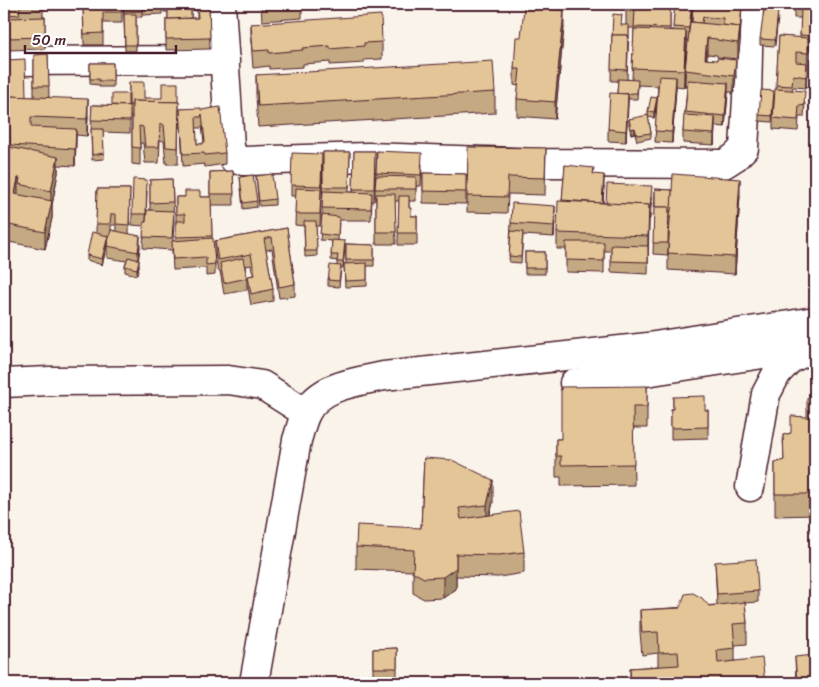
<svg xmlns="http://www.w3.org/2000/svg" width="819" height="687" font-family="Sriracha,sans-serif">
<rect width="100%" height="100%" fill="#faf3ea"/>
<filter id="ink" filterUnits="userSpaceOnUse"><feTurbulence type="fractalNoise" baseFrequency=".02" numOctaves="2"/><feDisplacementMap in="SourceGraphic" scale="10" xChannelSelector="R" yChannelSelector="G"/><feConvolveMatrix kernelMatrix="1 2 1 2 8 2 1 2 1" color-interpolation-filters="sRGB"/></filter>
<g filter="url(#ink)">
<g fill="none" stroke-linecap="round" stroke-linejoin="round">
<g stroke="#4a1f2b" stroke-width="31">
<g id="minor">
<polyline points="221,4 230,147 234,159 244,161 368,157 542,163 724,164 735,157 744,148 747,99 749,4"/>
<polyline points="4,61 225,60"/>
<polyline points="4,383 49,381 228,380 262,385 306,413"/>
<polyline points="574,383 815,346"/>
<polyline points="750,487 766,394 777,373 790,359 809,350"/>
<path d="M 254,683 L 297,440 C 300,431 302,421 306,413 C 320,385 357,382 384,376 L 648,347 L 815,321"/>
</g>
</g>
<use href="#minor" stroke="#fff" stroke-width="28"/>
</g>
<g fill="#c4a982" stroke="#4a1f2b" fill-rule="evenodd">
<polygon points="6,4 43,4 43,17 45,17 45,49 7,50 7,26 5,26"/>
<polygon points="83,4 122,4 122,23 103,23 103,45 84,45"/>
<polygon points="123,4 142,4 142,17 136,17 136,51 125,51 124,18"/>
<polygon points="143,4 162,4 162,14 143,15"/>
<path d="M 163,4 L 209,4 L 210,49 L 166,50 L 166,19 L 168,19 L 168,12 L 164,12 ZM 197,10 L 197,18 L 191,18 L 191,11 Z"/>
<polygon points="261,4 302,4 302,18 262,21"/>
<path d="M 626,4 L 670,4 L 670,30 L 673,31 L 675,4 L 692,4 L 691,22 L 692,22 L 693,4 L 742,4 L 740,41 L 738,59 L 717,57 L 717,55 L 707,54 L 707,59 L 736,76 L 734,92 L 728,92 L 725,127 L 715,126 L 714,145 L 683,143 L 683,132 L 687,87 L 685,87 L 685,72 L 684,87 L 676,86 L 672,143 L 655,142 L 657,104 L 654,118 L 648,117 L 651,133 L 651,138 L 637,141 L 635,133 L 631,134 L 629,125 L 629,119 L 648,117 L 648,111 L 657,98 L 658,86 L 638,85 L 637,99 L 628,99 L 626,142 L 608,141 L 608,129 L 617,93 L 618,81 L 611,81 L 612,35 L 626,25 ZM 629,28 L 634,28 L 632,80 L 627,79 ZM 686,40 L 688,40 L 685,69 L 686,48 Z"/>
<polygon points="815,4 815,97 811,97 811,47 808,47 806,88 793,87 792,90 805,103 804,117 799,117 798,131 773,129 773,118 776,89 779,36 800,38 801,18 794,18 794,6"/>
<polygon points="4,11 5,38 5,49 4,49"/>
<polygon points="778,17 775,46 760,45 760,39"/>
<polygon points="251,24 382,42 382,59 364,60 364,63 330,65 330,62 303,64 303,67 269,69 269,66 253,68 251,41"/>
<polygon points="564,27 555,119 517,116 517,99 519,86 514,85 514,69 521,37"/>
<polygon points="48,54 49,97 88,116 87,136 76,135 75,166 58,165 58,173 52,205 52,218 45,249 4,241 4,62 8,146 9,147 9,110 7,110 7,60 26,97 34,97 34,55"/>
<polygon points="90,63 113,63 113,87 99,87 99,85 90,84"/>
<polygon points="256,75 495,92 495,113 258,127 256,96"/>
<polygon points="129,82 144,98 179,102 178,164 166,164 164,141 160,140 159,163 145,163 143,143 140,143 140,165 132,164 132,116 130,116 130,133 103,132 104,159 92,160 91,135 92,105 129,106"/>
<polygon points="774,97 772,122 759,121 759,115"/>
<path d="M 180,109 L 201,110 L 225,153 L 225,164 L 205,167 L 204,164 L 183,166 ZM 202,126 L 204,142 L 203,144 L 197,144 L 196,128 L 201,128 Z"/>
<polygon points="546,148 545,195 508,194 507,213 467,212 467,196"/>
<polygon points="354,151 375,151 374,201 372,201 371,220 339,220 338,241 345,247 343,268 341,268 339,287 328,286 328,280 337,266 337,261 331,260 332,241 320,240 322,215 323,152 350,152 349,192 353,192"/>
<polygon points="377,151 422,164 421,186 416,186 416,201 409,201 409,208 411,216 417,216 417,245 398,245 399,201 395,201 396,244 376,244 376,200 375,200 375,189"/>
<polygon points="322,165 320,226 316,226 317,256 305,257 304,226 295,225 296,196 291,196 291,185"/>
<polygon points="565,165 604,187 603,203 652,197 650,219 649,219 648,274 611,272 611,251 604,251 604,273 566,272 566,249 557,249 557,233 562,202"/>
<polygon points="233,171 234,205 211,205 212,238 215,264 215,275 206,276 206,268 173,270 172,250 143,248 144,226 132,225 132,214 147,191 146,222 150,210 150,180 172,179 174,222 173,241 176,241 176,197 210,197 210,172"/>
<polygon points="423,173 466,174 466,204 423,203"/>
<polygon points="256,176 275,199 275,205 259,206"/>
<polygon points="240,177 257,201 257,207 243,209"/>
<path d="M 97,189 L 130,189 L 129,233 L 140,247 L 138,260 L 139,266 L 137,275 L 125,272 L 125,266 L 127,261 L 107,258 L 107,245 L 102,265 L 87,260 L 87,255 L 96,233 ZM 111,225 L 116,225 L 116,231 L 111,230 Z"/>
<polygon points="655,189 740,195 735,274 668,270 668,253 671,217 669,217 668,255 653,254"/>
<polygon points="555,218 554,237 523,235 521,263 509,262 511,223"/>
<polygon points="287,228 295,284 295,296 279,298 272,249 266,250 273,289 273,301 251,305 248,288 248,276 253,275 251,265 245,266 247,278 247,290 224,294 220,271 218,271 215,253 215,241"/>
<polygon points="346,244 374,245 374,266 367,266 367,286 345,287 344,264 346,264"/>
<rect x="525" y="252" width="20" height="22"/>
<polygon points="647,386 647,428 633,428 634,485 561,486 561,477 556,477 556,439 561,439"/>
<polygon points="673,397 705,410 708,410 708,438 671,439 671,409 673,409"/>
<polygon points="815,398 815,515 775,516 775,463 784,460 783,435 791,433 807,417"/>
<polygon points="424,458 493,502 490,515 524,552 524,573 499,577 456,576 456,589 443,598 424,599 413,593 413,571 356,569 356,547 421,528"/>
<polygon points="814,561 815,561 815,591 814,578"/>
<polygon points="715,562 758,591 758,602 745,603 747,623 747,644 735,645 735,661 765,683 630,683 630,668 658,666 658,653 642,655 640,632 640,610 717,605"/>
<polygon points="397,648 397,679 373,680 373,649"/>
<polygon points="795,657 815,683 796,683"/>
</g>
<g fill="#a08a6a" stroke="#4a1f2b">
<polygon points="692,4 689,40 689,28"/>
<polygon points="742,4 740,41 740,29"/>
<polygon points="564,10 564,27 555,119 555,102"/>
<polygon points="740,27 740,44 738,59 738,43"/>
<polygon points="686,31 686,48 684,87 684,70"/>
<polygon points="707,38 707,54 706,72 705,59"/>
<polygon points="736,60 736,76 734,92 734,76"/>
<polygon points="807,63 807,74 806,88 806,77"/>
<polygon points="676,77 676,89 672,143 672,132"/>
<polygon points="728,83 728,94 725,127 725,116"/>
<polygon points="628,94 628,106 626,142 626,131"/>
<polygon points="657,98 657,104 654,118 654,112"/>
<polygon points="88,99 88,116 87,136 87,119"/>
<polygon points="715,117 715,128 714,145 714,134"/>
<polygon points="635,128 635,133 631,134 631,129"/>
<polygon points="76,129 76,145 75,166 75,149"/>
<polygon points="58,157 58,173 52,205 52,218 45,249 45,232 51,203 51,191"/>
<polygon points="604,175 604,187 602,216 602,204"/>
<polygon points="18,178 18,194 15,211 15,194"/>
<polygon points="740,179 740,195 735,274 735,257"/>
<polygon points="649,205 649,221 648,252 648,236"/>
<polygon points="555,206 555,218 554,237 554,226"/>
<polygon points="108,236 108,242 102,265 102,259"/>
<polygon points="140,236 140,247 138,263 138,252"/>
<polygon points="139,260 139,266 137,275 137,269"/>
<polygon points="493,480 493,502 487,526 487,505"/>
<polygon points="456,554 456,589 443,598 443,577"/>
</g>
<g fill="#e4c597" stroke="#4a1f2b" fill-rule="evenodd">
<polygon points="6,4 43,4 43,6 20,6 19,15 5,14"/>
<polygon points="83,4 122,4 122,12 103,12 103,33 84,34"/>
<polygon points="123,4 142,4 142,11 124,12"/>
<polygon points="143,4 162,4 162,8 143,9"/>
<polygon points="626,4 670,4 670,28 634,27 635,11 626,11"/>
<polygon points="675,4 692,4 689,28 673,27"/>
<polygon points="693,4 742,4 740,29 739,29 740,27 723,25 723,18 703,17 702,23 692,22"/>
<polygon points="794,4 815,4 815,7 794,6"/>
<polygon points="209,5 210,38 166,39 166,19 198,18 197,6"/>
<polygon points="524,7 564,10 555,102 517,99 520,69 514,69 516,37 521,37"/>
<polygon points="168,8 191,8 191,18 168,19"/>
<polygon points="801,9 815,10 815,36 800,35"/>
<polygon points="764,10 778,11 775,40 760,39"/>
<polygon points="4,11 5,38 4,38"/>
<polygon points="124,14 136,14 136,45 125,45"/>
<polygon points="613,14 622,15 621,25 629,25 629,39 628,35 612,35"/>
<polygon points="381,15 382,42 364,43 364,46 330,49 330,46 302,48 303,50 269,53 269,50 253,51 251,24"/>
<polygon points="45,17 45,37 7,38 7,18"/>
<polygon points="690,22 740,27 738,43 717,40 717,39 707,38 705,59 717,60 717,58 736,60 734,76 685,70"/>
<polygon points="634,29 686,31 684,70 632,68"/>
<polygon points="612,35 628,35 627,70 611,69"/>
<polygon points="779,36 808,38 808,53 796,52 796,62 807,63 806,77 793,75 792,86 776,85"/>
<rect x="811" y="41" width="4" height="39"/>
<polygon points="48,54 49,86 34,86 34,55"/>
<polygon points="25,59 26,97 9,96 9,98 7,98 7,60"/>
<polygon points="493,61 495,92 258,106 256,75"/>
<polygon points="4,62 5,97 4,97"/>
<polygon points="90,63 113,63 113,81 99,81 99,79 90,79"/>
<polygon points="659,76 676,77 672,132 655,131"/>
<polygon points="618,79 638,80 637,93 617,94"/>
<polygon points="688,80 728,83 725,116 685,112"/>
<polygon points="129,82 144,82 144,98 162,98 162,83 178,83 178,102 132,101 132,105 129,105"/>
<polygon points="775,89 805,91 804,106 799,105 798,120 773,118"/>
<polygon points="761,90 774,91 772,116 759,115"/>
<polygon points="610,93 628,94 626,131 608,129"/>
<polygon points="112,94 128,94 128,106 112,105"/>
<polygon points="9,96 88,99 87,119 31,117 31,127 76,129 75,149 10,145"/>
<polygon points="651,97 657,98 654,112 648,111"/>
<polygon points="4,100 6,100 8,145 4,145"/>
<polygon points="132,101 179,102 178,148 166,147 164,125 160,123 159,147 145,147 143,127 139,126 140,148 132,147"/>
<polygon points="92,105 130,106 130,121 91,120"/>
<path d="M 220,107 L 225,153 L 205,155 L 204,153 L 183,154 L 180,109 L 201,108 L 201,110 ZM 202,114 L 205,142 L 203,142 L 203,144 L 197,144 L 196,117 L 201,117 Z"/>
<polygon points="648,115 651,133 637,135 635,128 631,129 629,119"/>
<polygon points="684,115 715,117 714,134 683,132"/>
<polygon points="91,129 103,129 104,153 92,155"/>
<polygon points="4,146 58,157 51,191 19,184 20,178 18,178 15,194 52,201 45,232 4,224"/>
<polygon points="468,147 546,148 545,178 508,177 507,197 467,196"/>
<polygon points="354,151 375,151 374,189 353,189"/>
<polygon points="377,151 422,153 421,175 376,173"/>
<polygon points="323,152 350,152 349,187 323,187"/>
<polygon points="292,153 322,154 321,186 291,185"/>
<polygon points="565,165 594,168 593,174 604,175 602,203 562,200"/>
<polygon points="233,171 234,194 210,194 210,172"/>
<polygon points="423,173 466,174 466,192 423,191"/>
<polygon points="272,174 275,199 259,201 256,176"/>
<polygon points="673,174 740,179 735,257 668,253"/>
<polygon points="253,175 257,201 243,203 240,177"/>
<polygon points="376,176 416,177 416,189 375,189"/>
<polygon points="133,179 147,180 146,214 132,214"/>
<polygon points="172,179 173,202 150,203 150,180"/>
<polygon points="607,184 652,186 650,208 649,208 649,205 606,203"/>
<polygon points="296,188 321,189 320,214 295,214"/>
<polygon points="97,189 130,189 129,225 116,224 116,214 111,214 110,224 96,224"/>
<polygon points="655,189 672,190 671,211 669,211 669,207 655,207"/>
<polygon points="185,191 200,191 200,197 211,197 212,236 176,237 176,221 185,221 185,214 176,214 176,197 185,197"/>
<polygon points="323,191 372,193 371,209 322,208"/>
<polygon points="376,194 395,194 396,232 376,232"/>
<polygon points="399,196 409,196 409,208 411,208 411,216 417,216 417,233 398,233"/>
<polygon points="558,201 649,205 648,236 557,233"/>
<polygon points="512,203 555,206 554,226 511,223"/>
<polygon points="654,207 669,207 668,243 653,243"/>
<polygon points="147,210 174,211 172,238 143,237 144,222 146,222"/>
<polygon points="322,215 339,217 338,236 320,234"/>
<polygon points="304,221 316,221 317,251 305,251"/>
<polygon points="287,228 295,284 279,287 272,237 264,239 273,289 251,294 248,276 255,275 251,254 218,260 215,241"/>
<polygon points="111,230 140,236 138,252 107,246"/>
<polygon points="511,231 523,232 521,257 509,256"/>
<polygon points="92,232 108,236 102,259 87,255"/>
<polygon points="213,238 215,264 206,265 206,257 173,259 172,241"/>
<polygon points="332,240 345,241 343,262 337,262 338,255 331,255"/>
<polygon points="566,242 604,242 604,261 566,260"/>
<polygon points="346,244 374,245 374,260 346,260"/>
<polygon points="611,245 648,246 648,262 611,261"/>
<rect x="525" y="252" width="20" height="16"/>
<polygon points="128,257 139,260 137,269 125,266"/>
<polygon points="243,258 247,278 224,283 220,263"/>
<polygon points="367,263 367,280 345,281 344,264"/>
<polygon points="330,265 341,266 339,281 328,280"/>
<polygon points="647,386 647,407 633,407 634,464 561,465 561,456 556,456 556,439 561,439 561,387"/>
<polygon points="705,396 705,410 708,410 708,427 671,428 671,409 673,409 673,397"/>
<polygon points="807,398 815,398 815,494 775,494 775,463 784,460 783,435 791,433 791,416 807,417"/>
<polygon points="424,458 452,460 493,480 487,505 459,508 461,519 519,511 524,552 499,555 456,554 456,568 443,577 424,578 413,572 414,550 356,547 357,525 421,528"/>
<polygon points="756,559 758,591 717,594 715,562"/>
<polygon points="814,561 815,561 815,574"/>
<polygon points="693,593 702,598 709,606 745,602 747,623 733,624 735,648 717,650 718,663 762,658 765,683 631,683 630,668 679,665 678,652 659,653 658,632 642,633 640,610 680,608 685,594"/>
<polygon points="397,648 397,668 373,668 373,649"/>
<polygon points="815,655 815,683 797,683 795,657"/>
</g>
</g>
<rect width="819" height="687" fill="none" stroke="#fff" stroke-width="20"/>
<rect x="10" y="10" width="799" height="667" fill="none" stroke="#4a1f2b" stroke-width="2" filter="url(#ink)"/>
<path d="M25 45v8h151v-8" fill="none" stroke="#4a1f2b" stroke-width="2.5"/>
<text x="32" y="45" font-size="15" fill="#4a1f2b" stroke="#ffffff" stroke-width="4" paint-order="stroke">50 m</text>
</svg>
